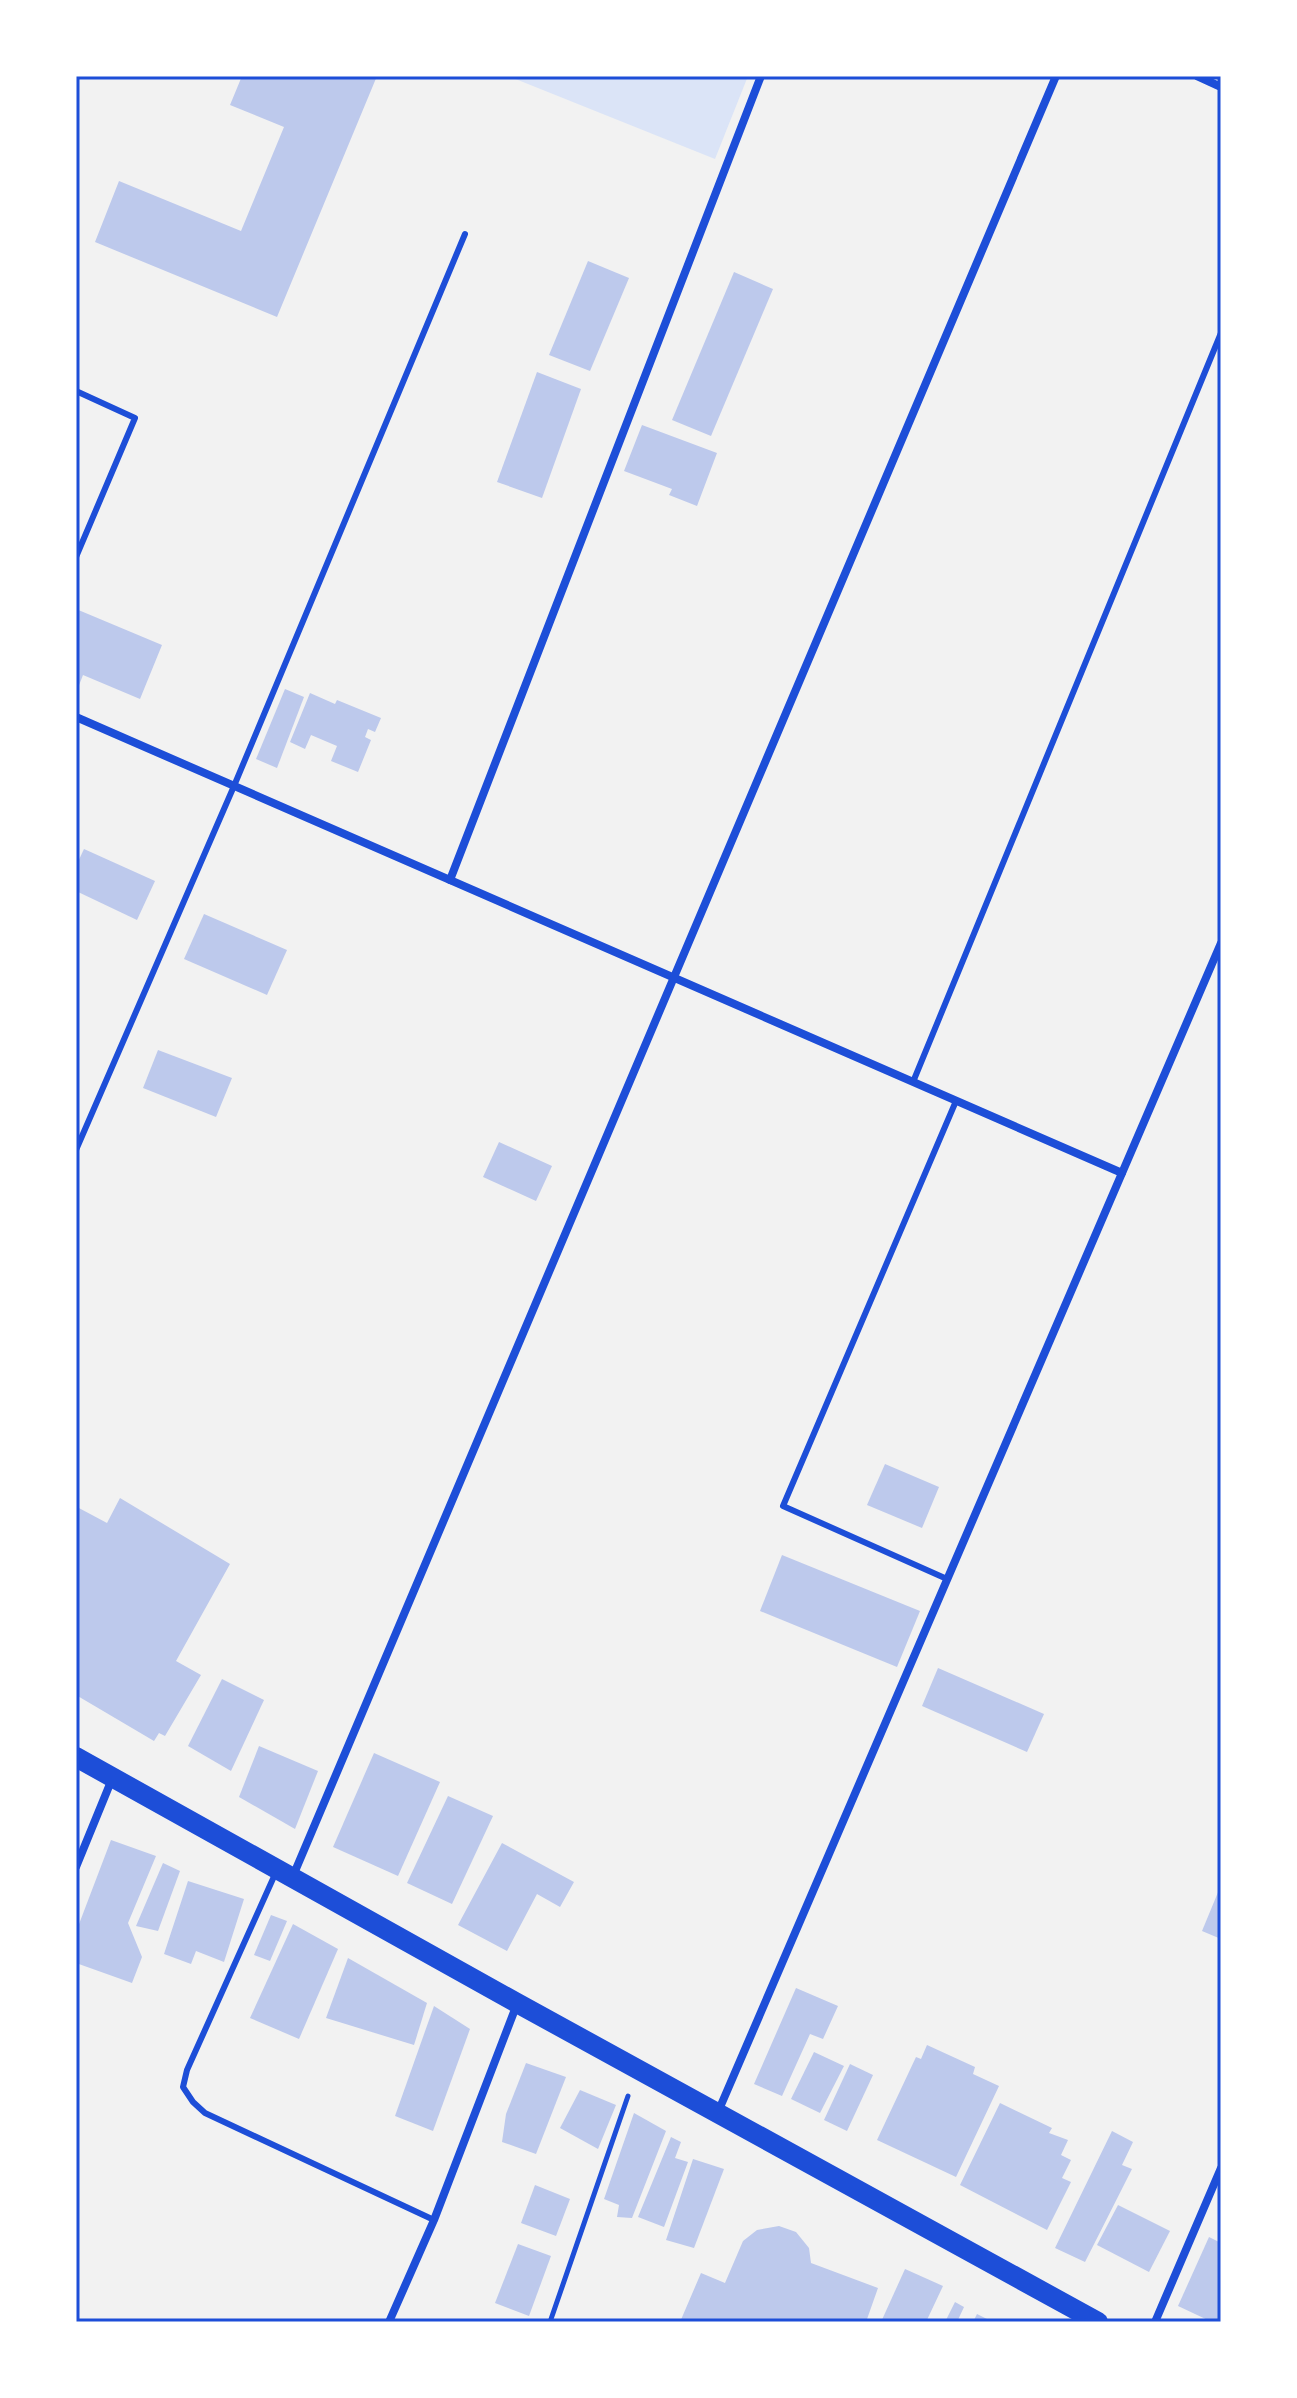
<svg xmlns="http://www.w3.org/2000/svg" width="1297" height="2398" font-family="'PT Serif',serif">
<rect width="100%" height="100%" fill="#f2f2f2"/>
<polygon fill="#dbe4f7" points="508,76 748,76 715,159"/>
<g fill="#bdc9ec">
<polygon points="242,76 377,76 277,317 95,242 119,181 241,231 284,127 230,105"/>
<polygon points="588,261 629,278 590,371 549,355"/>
<polygon points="734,272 773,289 711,436 672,420"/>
<polygon points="537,372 581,389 542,498 497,482"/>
<polygon points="642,425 717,453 697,506 669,495 672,489 624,471"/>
<polygon points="76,609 162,645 140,699 83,675 76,693"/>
<polygon points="285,689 304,697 277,768 256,759"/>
<polygon points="310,693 335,704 337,700 381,718 375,732 368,729 365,737 371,740 358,772 331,761 337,746 311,735 305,749 290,742"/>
<polygon points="84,849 155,881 137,920 76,891 76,866"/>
<polygon points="204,914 287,950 267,995 184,959"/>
<polygon points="158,1050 232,1078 216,1117 143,1088"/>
<polygon points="499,1142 552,1166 536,1201 483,1177"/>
<polygon points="885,1464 939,1487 922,1528 867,1505"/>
<polygon points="120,1498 230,1564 176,1661 201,1675 165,1736 159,1733 154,1741 76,1695 76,1509 77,1507 107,1523"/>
<polygon points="782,1555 920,1611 897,1667 760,1611"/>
<polygon points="938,1668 1044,1714 1027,1752 922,1706"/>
<polygon points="222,1679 264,1700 231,1771 188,1746"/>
<polygon points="259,1746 318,1771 295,1829 239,1797"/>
<polygon points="374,1753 440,1782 398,1876 333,1847"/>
<polygon points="448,1796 493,1816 452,1904 407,1883"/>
<polygon points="111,1840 156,1856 128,1923 142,1957 132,1983 76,1963 76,1932"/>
<polygon points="502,1843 574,1882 560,1907 537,1894 507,1951 458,1925"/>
<polygon points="163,1863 180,1871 158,1931 136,1926"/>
<polygon points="188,1881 244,1899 224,1962 196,1951 191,1964 164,1954"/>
<polygon points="1221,1885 1221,1939 1202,1931"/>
<polygon points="271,1915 287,1921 270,1961 254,1955"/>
<polygon points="293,1924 338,1949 299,2039 250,2018"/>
<polygon points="348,1958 427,2003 414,2045 326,2018"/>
<polygon points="796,1988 838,2006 823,2039 810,2034 782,2096 754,2084"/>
<polygon points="434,2006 470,2029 433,2131 395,2116"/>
<polygon points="927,2045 975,2067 973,2074 999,2086 956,2177 877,2140 916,2057 921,2059"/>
<polygon points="814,2052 844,2066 820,2113 791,2099"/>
<polygon points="526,2063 566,2077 536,2154 502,2142 506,2114"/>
<polygon points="850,2064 873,2075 847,2131 824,2120"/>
<polygon points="580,2090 616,2105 598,2149 560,2128"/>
<polygon points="1000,2103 1052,2128 1049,2133 1068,2140 1061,2155 1071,2160 1062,2178 1071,2182 1047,2230 960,2185"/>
<polygon points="634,2113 666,2131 632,2218 617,2217 619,2205 604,2199"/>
<polygon points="1112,2131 1133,2142 1122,2165 1132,2169 1085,2262 1055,2248"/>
<polygon points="671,2137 681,2142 675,2158 688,2162 664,2227 638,2217"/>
<polygon points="693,2159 724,2169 694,2248 666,2240"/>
<polygon points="535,2185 570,2199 556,2236 521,2223"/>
<polygon points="1118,2205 1170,2231 1149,2272 1097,2245"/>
<polygon points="779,2226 796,2232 809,2248 811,2263 878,2288 866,2322 680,2322 701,2273 725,2283 743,2241 757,2230"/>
<polygon points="1209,2237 1221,2243 1221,2322 1212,2322 1178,2306"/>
<polygon points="518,2244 551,2256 529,2316 495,2303"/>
<polygon points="905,2269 943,2286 926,2322 881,2322"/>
<polygon points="955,2302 964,2307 957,2322 945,2322"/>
<polygon points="977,2314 993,2322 973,2322"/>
</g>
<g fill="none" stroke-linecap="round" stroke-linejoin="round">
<polyline stroke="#1d4ed8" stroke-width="5" points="550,2322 628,2096"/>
<g stroke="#1d4ed8" stroke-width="6">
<polyline points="76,391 135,418 76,557"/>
<polyline points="913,1082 1221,333"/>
<polyline points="76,1150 234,786 465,234"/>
<polyline points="947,1579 783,1506 956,1101"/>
<polyline points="276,1872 187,2070 183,2087 193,2102 205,2113 434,2220"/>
</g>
<g stroke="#1d4ed8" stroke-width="8">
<polyline points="1197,76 1221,87"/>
<polyline points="76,717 1122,1173"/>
<polyline points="450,880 761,76"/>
<polyline points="76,1867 112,1779"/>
<polyline points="293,1876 1056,76"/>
<polyline points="718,2112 1221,943"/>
<polyline points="389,2322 434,2220 517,2004"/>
<polyline points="1155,2322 1221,2168"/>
</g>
<polyline stroke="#1d4ed8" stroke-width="20" points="76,1757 517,2003 1098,2322"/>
</g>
<rect width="1297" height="2398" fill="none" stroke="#ffffff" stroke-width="156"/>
<rect x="78" y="78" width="1141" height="2242" fill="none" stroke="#1d4ed8" stroke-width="3"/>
</svg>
